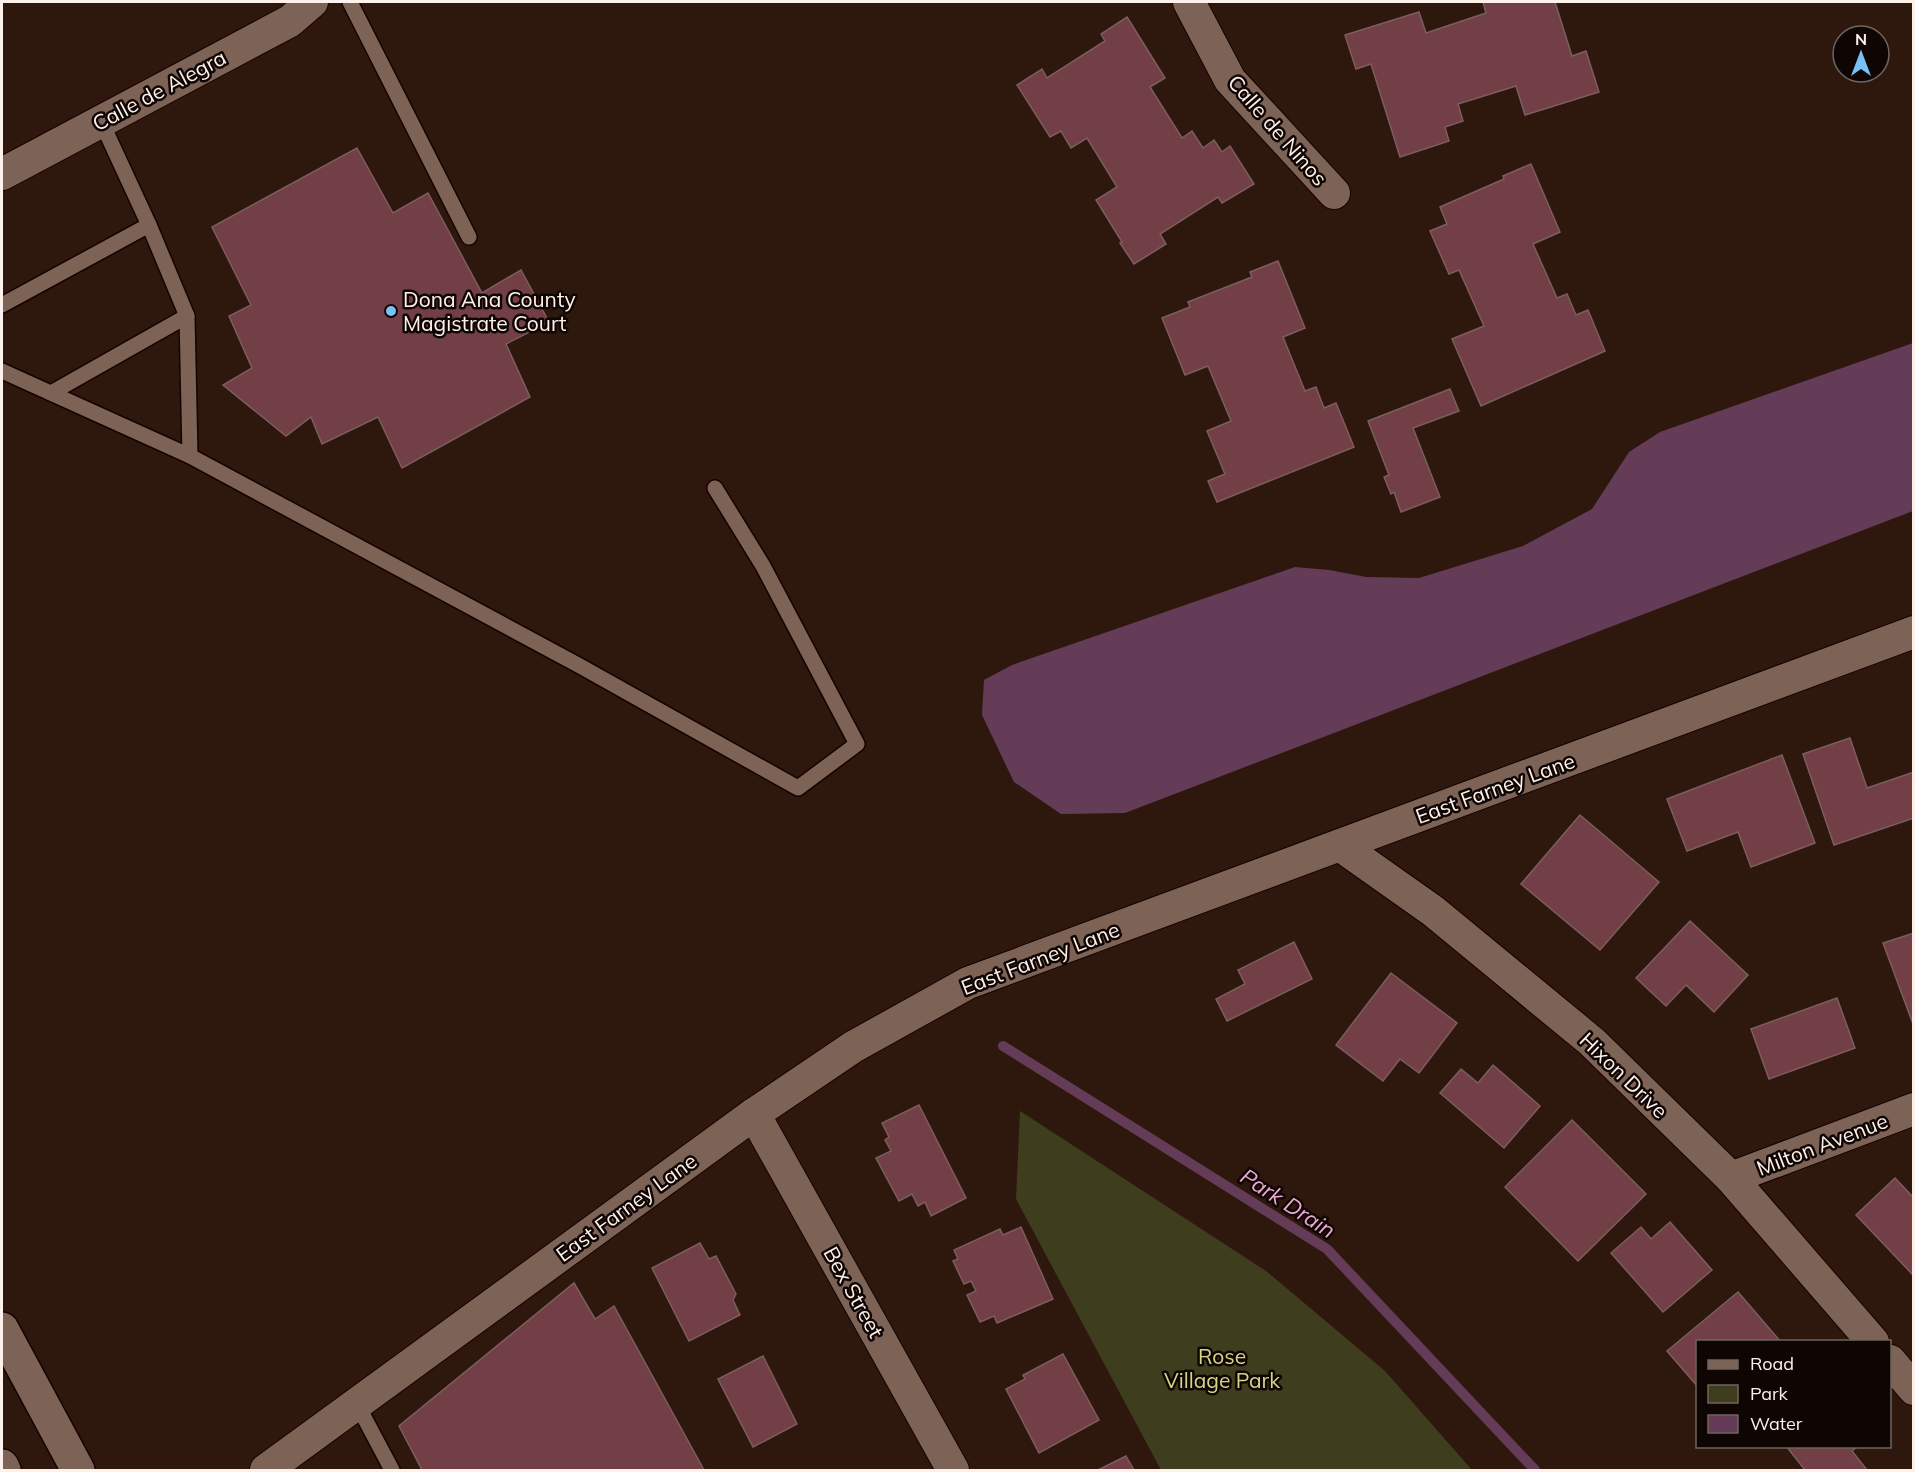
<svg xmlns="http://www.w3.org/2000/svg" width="1915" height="1472" font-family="Mulish,sans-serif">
<rect width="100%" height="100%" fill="#2e180e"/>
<polygon fill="#3e3e1f" points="1020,1111 1266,1271 1385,1371 1472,1470 1161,1470 1016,1199"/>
<polygon fill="#653c57" points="1913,343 1913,511 1125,813 1061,814 1014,782 982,715 984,680 1012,665 1295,567 1329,570 1366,577 1419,578 1523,546 1592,509 1629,452 1660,432"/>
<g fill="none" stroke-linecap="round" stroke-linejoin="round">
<polyline stroke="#653c57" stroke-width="10" points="1003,1046 1327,1249 1535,1470"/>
</g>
<g fill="#713f45" stroke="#7c5d60" stroke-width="1.5">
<polygon points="1483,2 1555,2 1572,56 1586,51 1599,92 1525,115 1516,86 1458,104 1463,121 1445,127 1449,141 1400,157 1371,64 1356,69 1345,35 1419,12 1426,33 1486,13"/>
<polygon points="1127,17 1165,78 1150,87 1182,138 1192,131 1203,148 1214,140 1222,152 1230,146 1254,184 1222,203 1218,197 1160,234 1166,244 1134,264 1120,243 1122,242 1096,200 1117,187 1087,138 1071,148 1061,131 1050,137 1017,85 1042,69 1047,78 1105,41 1101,34"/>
<polygon points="357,148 393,213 428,193 482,293 521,270 549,322 506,344 530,397 402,468 378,417 322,444 311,417 286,436 223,385 252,368 229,316 251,305 212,227"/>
<polygon points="1531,164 1560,232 1533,244 1557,298 1567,294 1576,315 1588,310 1605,351 1481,406 1452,339 1484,326 1459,270 1449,274 1430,231 1447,224 1440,207 1504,179 1503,176"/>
<polygon points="1278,261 1305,328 1283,337 1305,391 1316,387 1324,408 1336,403 1354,447 1217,502 1208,481 1225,474 1207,431 1231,421 1208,366 1185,375 1162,318 1190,307 1188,302 1252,277 1250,272"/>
<polygon points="1450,389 1459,411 1413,428 1440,497 1401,512 1394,492 1391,494 1384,477 1389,475 1368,421"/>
<polygon points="1850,738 1867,788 1914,772 1914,818 1834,845 1803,754"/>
<polygon points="1782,755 1815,843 1751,867 1738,832 1687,851 1667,799"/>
<polygon points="1580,815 1659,882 1600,950 1521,884"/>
<polygon points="1690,921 1748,975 1714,1012 1686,985 1666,1006 1636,978"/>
<polygon points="1914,933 1914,1024 1913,1024 1883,943"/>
<polygon points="1294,942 1312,979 1227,1021 1216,999 1245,984 1238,970"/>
<polygon points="1391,973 1457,1023 1419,1073 1400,1059 1383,1081 1336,1045"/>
<polygon points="1837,998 1855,1048 1769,1079 1751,1029"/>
<polygon points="1493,1065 1540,1106 1504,1148 1440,1093 1461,1069 1478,1083"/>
<polygon points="919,1105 966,1198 931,1216 925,1202 918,1206 912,1194 899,1201 876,1158 891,1151 885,1140 889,1137 882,1123"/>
<polygon points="1572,1120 1646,1194 1578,1261 1505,1187"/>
<polygon points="1895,1178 1912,1196 1914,1195 1914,1276 1856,1215"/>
<polygon points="1670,1222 1712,1270 1663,1312 1611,1253 1641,1227 1651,1239"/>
<polygon points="1021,1227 1053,1299 997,1323 994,1316 980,1322 967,1295 976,1291 971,1281 964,1284 953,1261 958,1259 954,1250 1000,1229 1003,1235"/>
<polygon points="700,1243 709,1259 716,1256 736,1294 733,1300 740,1315 689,1341 652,1268"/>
<polygon points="574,1283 595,1319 614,1306 704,1470 422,1470 399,1426"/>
<polygon points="1738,1292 1781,1342 1698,1342 1698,1387 1667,1351"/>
<polygon points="1063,1354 1099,1420 1039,1453 1006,1389 1025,1379 1023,1375"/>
<polygon points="763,1356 797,1424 753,1447 718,1379"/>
<polygon points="1786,1446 1858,1446 1852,1451 1867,1470 1805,1470"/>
<polygon points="1126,1456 1134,1470 1098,1470"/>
</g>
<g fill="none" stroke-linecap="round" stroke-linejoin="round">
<g stroke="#150300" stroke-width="18">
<g id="service">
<polyline points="350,2 469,237"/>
<polyline points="149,225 187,316 190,456 580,666 798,788 857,744 763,566 715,488"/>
<polyline points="2,305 149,225 101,121"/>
<polyline points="2,371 190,456"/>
<polyline points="51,393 187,316"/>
<polyline points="357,1404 392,1470"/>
</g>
</g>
<g stroke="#150300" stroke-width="34">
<g id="minor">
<polyline points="1189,2 1230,80 1334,193"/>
<polyline points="2,174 290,21 312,2"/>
<polyline points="1341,846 1433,911 1592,1042 1731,1178 1873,1342"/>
<polyline points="754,1114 953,1470"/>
<polyline points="1731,1178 1914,1109"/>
<polyline points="1890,1361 1914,1389"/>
<polyline points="266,1470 754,1114 853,1047 968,983 1914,632"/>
</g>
</g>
<g stroke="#150300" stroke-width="36">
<g id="secondary">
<polyline points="2,1329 78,1470"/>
<polyline points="2,1466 4,1470"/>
</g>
</g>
<use href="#service" stroke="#7d6256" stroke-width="15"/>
<use href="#minor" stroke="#7d6256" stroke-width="32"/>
<use href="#secondary" stroke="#7d6256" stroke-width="33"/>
</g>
<circle fill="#79bff8" stroke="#0f0603" stroke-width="2" cx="391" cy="311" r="6"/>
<g text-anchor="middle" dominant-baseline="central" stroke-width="5" stroke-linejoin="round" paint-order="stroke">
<g font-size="21" fill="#fef1eb" stroke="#0f0603">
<text transform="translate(159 90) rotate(-28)">Calle de Alegra</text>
<text transform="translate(1278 130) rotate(49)">Calle de Ninos</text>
<text transform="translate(1495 788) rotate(-20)">East Farney Lane</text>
<text transform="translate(1040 958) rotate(-21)">East Farney Lane</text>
<text transform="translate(1624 1075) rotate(44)">Hixon Drive</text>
<text transform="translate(1822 1144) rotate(-21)">Milton Avenue</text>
<text transform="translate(626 1207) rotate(-36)">East Farney Lane</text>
<text transform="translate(854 1292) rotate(61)">Bex Street</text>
</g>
<g font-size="21" fill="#fef1eb" stroke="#0f0603" text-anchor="start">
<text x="403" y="299">Dona Ana County<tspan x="403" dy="24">Magistrate Court</tspan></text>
</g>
<g font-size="21" fill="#d5d587" stroke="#0f0603">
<text x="1222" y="1356">Rose<tspan x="1222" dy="24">Village Park</tspan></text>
</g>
<g font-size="22" font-style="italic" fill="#efa9d6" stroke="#0f0603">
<text transform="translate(1288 1203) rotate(33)">Park Drain</text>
</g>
</g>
<rect width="1915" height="1472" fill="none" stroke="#fef1eb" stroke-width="6"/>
<rect x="1696" y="1340" width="195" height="108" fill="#0f0603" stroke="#6f6460" stroke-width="1.5"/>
<rect x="1708" y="1360" width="30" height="9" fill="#7d6256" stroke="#6f6460" stroke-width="1.5"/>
<text x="1750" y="1370" font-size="18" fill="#fef1eb">Road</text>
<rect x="1708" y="1385" width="30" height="18" fill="#3e3e1f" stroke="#6f6460" stroke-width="1.5"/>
<text x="1750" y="1400" font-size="18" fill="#fef1eb">Park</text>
<rect x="1708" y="1415" width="30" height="18" fill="#653c57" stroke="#6f6460" stroke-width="1.5"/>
<text x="1750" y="1430" font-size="18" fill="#fef1eb">Water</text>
<g transform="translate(1861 54)"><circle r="28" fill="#0f0603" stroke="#6f6460" stroke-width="1.5"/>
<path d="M0-4.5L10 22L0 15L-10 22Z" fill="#79bff8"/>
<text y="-9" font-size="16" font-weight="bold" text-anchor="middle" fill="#fef1eb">N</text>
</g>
</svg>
